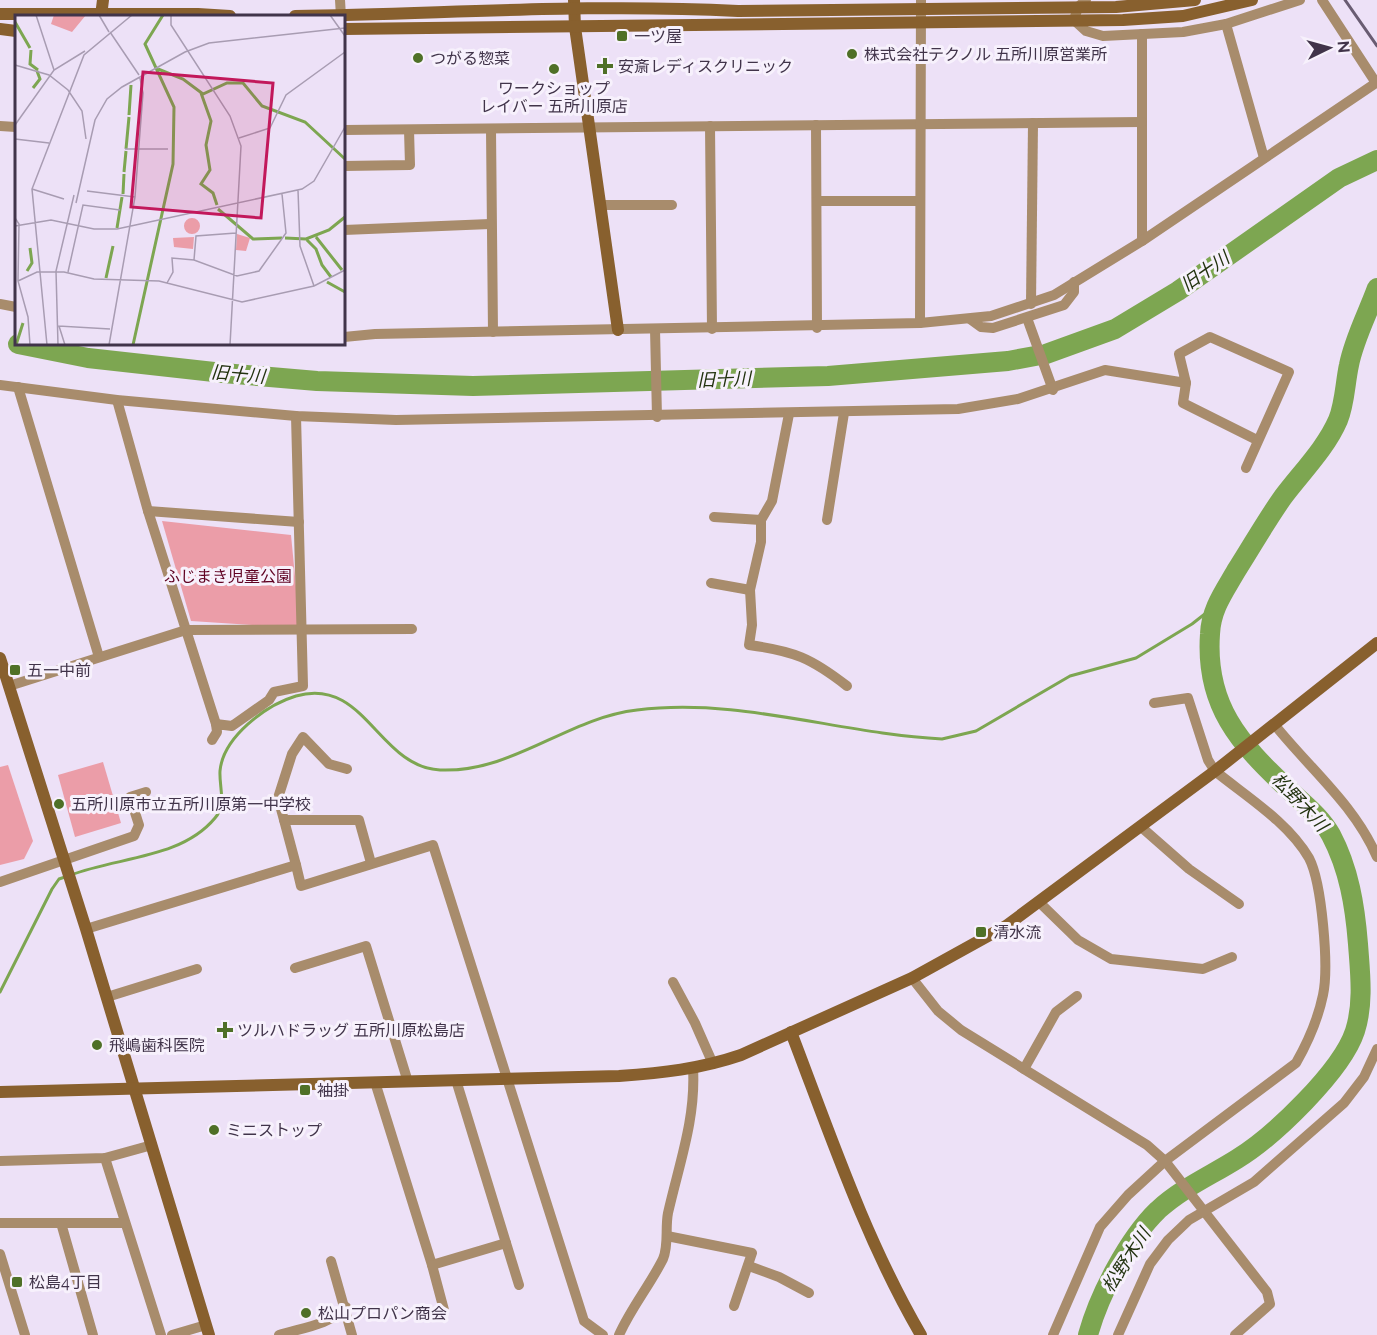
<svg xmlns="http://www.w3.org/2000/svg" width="1377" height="1335" font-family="Raleway,'Noto Sans JP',sans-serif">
<rect width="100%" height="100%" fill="#ede1f7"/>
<g fill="#eb9da8">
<polygon points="162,521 291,535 300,628 191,621"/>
<polygon points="103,762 121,823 75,837 58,775"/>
<polygon points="8,765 33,841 24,859 0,865 0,767"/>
</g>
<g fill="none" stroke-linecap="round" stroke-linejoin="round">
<g stroke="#7da651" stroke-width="3">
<path d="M 71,875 C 117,857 181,859 215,818 C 227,804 219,788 220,771 C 223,737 266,705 296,696 C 365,676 378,767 440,770 C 513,773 567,718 637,710 C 740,697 840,734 942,739 L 976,731 L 1070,676 L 1136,658 L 1192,624 L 1215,606"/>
<polyline points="0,992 52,889 59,879 65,877"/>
</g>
<g stroke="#7da651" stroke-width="20">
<polyline points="18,344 88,358 223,373 317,381 473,386 828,376 1008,361 1046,354 1115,329 1178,291 1339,178 1377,160"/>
<path d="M 1088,1335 C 1099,1295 1128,1239 1158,1210 C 1182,1188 1210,1176 1237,1159 C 1273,1137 1342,1071 1355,1031 C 1364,1003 1360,972 1358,944 C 1355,906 1349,869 1331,835 C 1321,817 1303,803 1288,789 C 1239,743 1205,705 1210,634 C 1211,609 1224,592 1236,571 C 1252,546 1266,521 1283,497 C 1301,473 1326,448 1338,420 C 1345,403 1345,383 1349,365 C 1354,339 1368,313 1377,288"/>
</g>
<g stroke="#a88c6c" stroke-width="10">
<polyline points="340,0 341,16"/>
<polyline points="1086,0 1078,7 1074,20 1086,31 1103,36 1183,32 1226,24 1300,0"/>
<polyline points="1226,24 1264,158"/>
<polyline points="1142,34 1142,241"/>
<polyline points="816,125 817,328"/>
<polyline points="0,126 16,127"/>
<polyline points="710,126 712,329"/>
<polyline points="344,130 1142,122"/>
<polyline points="491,130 493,332"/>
<polyline points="344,166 410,165 409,130"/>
<polyline points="817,201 920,201"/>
<polyline points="601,205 672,205"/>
<polyline points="344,230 490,224"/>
<polyline points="0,304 16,307"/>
<polyline points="1031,304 1033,123"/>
<polyline points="1027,318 1053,390"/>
<polyline points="970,319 981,327 993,328 1064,305 1074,292 1074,282"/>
<polyline points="920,323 921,0"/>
<polyline points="655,329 657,417"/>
<polyline points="344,337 375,334 920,323 991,316 1054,295 1142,241 1376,83 1322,0"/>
<polyline points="1186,383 1183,403 1257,440"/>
<polyline points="0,385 117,400 296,416 396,420 958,409 1018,399 1105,370 1186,383 1179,354 1210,337 1289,372 1246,468"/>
<polyline points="18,387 99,657"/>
<polyline points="117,400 148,511 216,724"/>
<path d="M 789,414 L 772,501 L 761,520 L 761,542 L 750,590 L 752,625 L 749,645 C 794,651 811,658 847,686"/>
<polyline points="148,511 299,522"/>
<polyline points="714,517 761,520"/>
<polyline points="827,520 844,413"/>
<polyline points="711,583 750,590"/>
<polyline points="9,686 186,630 412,629"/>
<path d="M 1274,724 C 1309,768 1354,804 1377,857"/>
<polyline points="212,740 217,732 216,724 232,726 269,700 274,692 303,686 296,416"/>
<polyline points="347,769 329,764 303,737 292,754 278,798 284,820 359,820 371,863"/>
<polyline points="284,820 296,865"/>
<polyline points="1140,826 1189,869 1239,904"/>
<polyline points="0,882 134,836 139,825 130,797 146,792"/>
<polyline points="1040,903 1078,940 1111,959 1203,969 1232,957"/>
<polyline points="86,929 296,865 301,886 433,845 584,1321 603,1335"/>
<polyline points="295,968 366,946 408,1082"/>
<polyline points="912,978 938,1011 961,1030 1147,1145 1165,1161 1267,1292 1270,1304 1235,1335"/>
<polyline points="673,982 695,1023 713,1064"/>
<polyline points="107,997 197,969"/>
<polyline points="1024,1069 1056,1012 1077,996"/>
<polyline points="375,1082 432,1265 506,1243 456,1080"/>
<polyline points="105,1158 161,1335"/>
<polyline points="0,1161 105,1158 152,1145"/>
<polyline points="0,1223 124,1223"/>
<polyline points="61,1223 93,1335"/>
<polyline points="667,1236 752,1253 734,1306"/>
<polyline points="506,1243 519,1285"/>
<polyline points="0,1254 25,1335"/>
<polyline points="331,1261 352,1335"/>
<polyline points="432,1265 444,1310"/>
<polyline points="749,1266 779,1277 809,1293"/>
<polyline points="172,1335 206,1325"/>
<path d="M 279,1335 C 301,1328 330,1325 346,1307"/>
<path d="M 619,1335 C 631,1308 650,1285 663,1259 C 669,1245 665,1228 668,1213 C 679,1164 696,1119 693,1068"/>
<path d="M 1053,1335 L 1100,1227 L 1128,1195 L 1165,1161 L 1296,1063 C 1308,1042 1318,1019 1323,995 C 1329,967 1322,883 1309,858 C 1288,822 1247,797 1215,771 L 1208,760 L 1188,698 L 1154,703"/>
<polyline points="1118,1335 1150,1264 1168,1240 1189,1220 1254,1182 1344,1103 1364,1077 1377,1049"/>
</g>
<g stroke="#88602e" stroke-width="12">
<polyline points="574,0 575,27 618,330"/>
<polyline points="0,14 198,14 230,16"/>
<polyline points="101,16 103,0"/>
<path d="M 295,16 C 443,14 590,3 738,11 L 1116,7 L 1195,0"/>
<polyline points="0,29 16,31"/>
<polyline points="344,29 1123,20 1183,16 1252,0"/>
<polyline points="0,658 86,929 209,1335"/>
<path d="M 791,1032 C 830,1134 866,1241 921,1335"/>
<path d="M 0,1092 L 619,1076 C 662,1073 700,1069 741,1055 L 912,978 L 1006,926 L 1215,771 L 1377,643"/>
</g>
<polyline stroke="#695c72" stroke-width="3" points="1345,0 1377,46"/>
</g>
<g fill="#4f7027" stroke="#f7f1fc" stroke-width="2">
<rect x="616" y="30" width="12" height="12" rx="3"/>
<circle cx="852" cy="54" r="6"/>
<circle cx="418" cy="58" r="6"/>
<path d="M602 57h6v6h6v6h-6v6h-6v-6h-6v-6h6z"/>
<circle cx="554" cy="69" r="6"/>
<rect x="9" y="664" width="12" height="12" rx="3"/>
<circle cx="59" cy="804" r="6"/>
<rect x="975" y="926" width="12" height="12" rx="3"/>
<path d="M222 1021h6v6h6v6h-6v6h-6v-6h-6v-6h6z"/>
<circle cx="97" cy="1045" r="6"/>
<rect x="299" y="1084" width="12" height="12" rx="3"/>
<circle cx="214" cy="1130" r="6"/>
<rect x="11" y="1276" width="12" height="12" rx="3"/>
<circle cx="306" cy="1313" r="6"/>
</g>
<g text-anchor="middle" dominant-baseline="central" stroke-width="6" stroke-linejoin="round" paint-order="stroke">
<g font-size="16" fill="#41344a" stroke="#f7f1fc" text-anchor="start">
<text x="634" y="36">一ツ屋</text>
<text x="864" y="54">株式会社テクノル 五所川原営業所</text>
<text x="430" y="58">つがる惣菜</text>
<text x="618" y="66">安斎レディスクリニック</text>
<text x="554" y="88" text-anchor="middle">ワークショップ<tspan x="554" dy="18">レイバー 五所川原店</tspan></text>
<text x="27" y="670">五一中前</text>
<text x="71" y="804">五所川原市立五所川原第一中学校</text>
<text x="993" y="932">清水流</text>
<text x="237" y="1030">ツルハドラッグ 五所川原松島店</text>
<text x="109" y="1045">飛嶋歯科医院</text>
<text x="317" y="1090">袖掛</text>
<text x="226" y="1130">ミニストップ</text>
<text x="29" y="1282">松島4丁目</text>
<text x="318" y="1313">松山プロパン商会</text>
</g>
<g font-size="16" fill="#600222" stroke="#f7f1fc">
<text x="228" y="576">ふじまき児童公園</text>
</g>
<g font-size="18" font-style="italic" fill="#233310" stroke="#f7f1fc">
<text transform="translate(1205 271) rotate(-35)">旧十川</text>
<text transform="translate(238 374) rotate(5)">旧十川</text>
<text transform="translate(724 379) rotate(-2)">旧十川</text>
<text transform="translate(1300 802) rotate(47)">松野木川</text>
<text transform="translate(1126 1260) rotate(-57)">松野木川</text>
</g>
</g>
<g transform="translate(15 15)">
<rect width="330" height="330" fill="#ede1f7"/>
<path d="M 39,0 L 71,0 L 57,17 L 36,9 ZM169 211a8 8 0 1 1 16 0a8 8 0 1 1-16 0ZM 222,219 L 235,223 L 231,236 L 221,235 ZM 179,222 L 178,234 L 159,232 L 158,223 Z" fill="#eb9da8"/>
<path fill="none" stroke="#7da651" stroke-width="3" d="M 0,7 L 15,33M 16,35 L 15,49 L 23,55M 143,54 L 168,64 L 188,79 L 212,68 L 228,68 L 247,91 L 290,107 L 330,144M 18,73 L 25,64 L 22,56M 186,78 L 196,106 L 191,130 L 195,155 L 186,169 L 198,178 L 202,190M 114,100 L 116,70M 111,134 L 114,102M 109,157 L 111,136M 108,179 L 109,159M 203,194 L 238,224 L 267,223M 102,213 L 107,182M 301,222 L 327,255M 270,223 L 291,224 L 314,215 L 330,202M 292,225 L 301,234 L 307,250 L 316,262M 12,256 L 17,248 L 15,233M 91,263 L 98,231M 312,267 L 330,277M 1,330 L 8,308M 118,330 L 158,149 L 159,92 L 130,29 L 148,0"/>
<path fill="none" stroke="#a89cb2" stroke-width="1.5" d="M 21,0 L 39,55M 84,0 L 94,17M 156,0 L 156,10 L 215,101 L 226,131 L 215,330M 315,0 L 330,21M 95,17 L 124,60M 0,50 L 34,60 L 53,75 L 67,96 L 71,124M 0,110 L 39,55 L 70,36M 224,123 L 255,113 L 271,80 L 330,37M 0,124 L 34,128M 110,134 L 153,134M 17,174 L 49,184M 283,175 L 285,231 L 299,271M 72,176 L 120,182M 61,188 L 80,105 L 92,84 L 107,72 L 170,37 L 194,28 L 330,13M 0,203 L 4,209 L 3,266 L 13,302 L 15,330M 0,211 L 36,205 L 79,214 L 102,214 L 287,174 L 299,166 L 330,112M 179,245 L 181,221 L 221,218M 53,257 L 68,190 L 105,195M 3,266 L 22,257 L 49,257 L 79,264 L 144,266 L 227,287 L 299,271 L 330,255M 152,268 L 158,257 L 157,243 L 179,245 L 222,261 L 244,256 L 271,218 L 267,179M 32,330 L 17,174 L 69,40 L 117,0M 43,330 L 41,256 L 59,180M 50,330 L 44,311 L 95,314M 94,330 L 120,182 L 128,78 L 125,63"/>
<path fill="#c2185b" fill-opacity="0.15" stroke="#c2185b" stroke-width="3" d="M 128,57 L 258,68 L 246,203 L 116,192 Z"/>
<rect width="330" height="330" fill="none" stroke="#41344a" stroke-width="3"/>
</g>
<g transform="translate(1329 48) rotate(85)" stroke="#f7f1fc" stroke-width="4.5" paint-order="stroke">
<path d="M0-4.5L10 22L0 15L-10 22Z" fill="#41344a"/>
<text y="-9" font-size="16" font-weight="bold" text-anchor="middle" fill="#41344a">N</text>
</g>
</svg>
